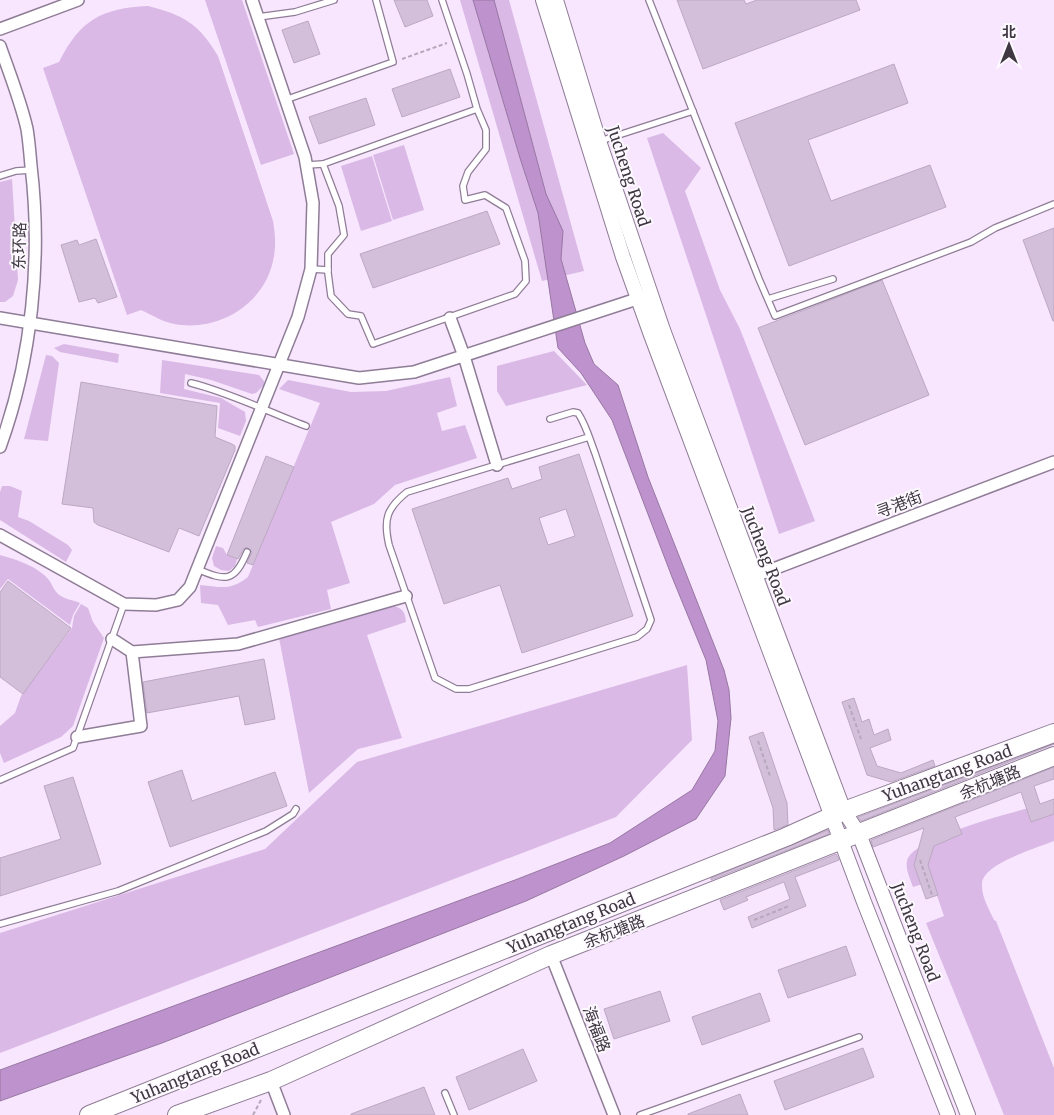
<svg xmlns="http://www.w3.org/2000/svg" width="1054" height="1115" font-family="Merriweather,'Noto Sans SC',serif">
<rect width="100%" height="100%" fill="#f7e6fd"/>
<g fill="#dab9e6">
<polygon points="205,0 242,0 294,154 261,165"/>
<polygon points="460,0 509,0 584,271 542,281"/>
<path d="M 148,6 C 184,15 199,24 218,56 L 273,221 C 275,233 276,244 274,256 C 267,301 224,329 181,325 C 166,324 154,316 141,310 L 127,315 L 43,68 L 59,62 C 80,20 102,8 148,6 Z"/>
<polygon points="663,133 701,168 685,191 720,290 740,329 815,521 779,534 647,138"/>
<polygon points="404,145 424,210 393,220 373,155"/>
<polygon points="372,156 392,221 361,231 341,166"/>
<polygon points="12,179 18,280 13,296 5,302 0,302 0,182"/>
<polygon points="64,344 119,354 118,363 60,352 54,348"/>
<polygon points="554,351 587,385 506,406 497,391 497,366"/>
<polygon points="46,355 52,356 59,363 48,441 24,439"/>
<polygon points="162,360 259,375 264,381 264,385 256,393 252,394 211,380 185,374 184,389 221,398 245,412 246,421 240,436 218,428 220,403 160,393"/>
<path d="M 450,377 L 457,406 L 437,413 L 442,431 L 465,425 L 477,458 L 395,485 L 374,504 L 331,522 L 350,583 L 327,590 L 331,609 L 258,627 L 255,620 L 228,625 L 218,605 L 201,603 L 200,585 C 221,587 230,591 248,577 L 320,403 L 279,389 L 288,380 L 351,392 L 386,391 Z"/>
<polygon points="2,486 10,486 22,491 18,517 29,521 68,545 72,550 66,562 0,520 0,492"/>
<polygon points="216,546 223,548 227,555 237,559 235,566 229,571 221,570 214,566 212,558"/>
<path d="M 0,555 C 18,560 37,566 49,580 C 53,586 55,593 61,596 C 67,600 74,600 80,603 L 73,615 L 70,625 L 8,579 L 0,589 Z"/>
<polygon points="81,604 88,608 93,622 104,638 73,726 61,737 4,763 0,753 0,726 15,713 21,696 72,628 74,616"/>
<path d="M 394,606 C 404,609 405,613 406,622 L 367,635 L 402,738 L 358,749 L 309,793 L 279,638 Z"/>
<polygon points="687,665 692,740 616,817 0,1053 0,933 265,849 357,762"/>
<path d="M 1054,802 L 1054,841 C 1037,848 984,863 982,883 C 981,896 989,909 994,920 L 996,921 L 1054,1068 L 1054,1115 L 1004,1115 L 926,923 L 944,916 L 932,881 L 913,887 C 910,878 904,867 908,858 C 919,835 1027,808 1054,802 Z"/>
</g>
<polygon fill="#be92cd" stroke="#9877a3" points="473,0 494,0 546,194 563,231 561,259 585,343 594,364 618,385 648,477 724,670 729,690 731,718 725,776 696,819 624,856 526,901 162,1043 0,1101 0,1070 515,880 610,843 692,790 715,751 718,721 706,660 672,577 612,420 581,373 558,348 538,213 520,158"/>
<g fill="#d4bfdb" stroke="#bca8c3" fill-rule="evenodd">
<polygon points="394,0 427,0 433,16 405,27"/>
<polygon points="677,0 744,0 746,4 757,0 856,0 860,10 703,69"/>
<polygon points="308,21 320,54 294,63 282,30"/>
<polygon points="894,64 908,103 808,140 831,201 930,165 946,207 789,266 735,123"/>
<polygon points="450,69 460,97 402,117 392,89"/>
<polygon points="366,98 375,125 319,144 309,117"/>
<polygon points="487,211 500,244 373,288 360,254"/>
<polygon points="1054,228 1054,321 1053,321 1023,240"/>
<polygon points="96,239 117,297 98,303 95,298 79,302 61,245 77,240 79,245"/>
<polygon points="882,280 929,395 805,445 758,328"/>
<polygon points="81,382 217,406 215,437 232,444 235,446 235,450 199,536 179,528 169,552 98,525 94,522 93,508 62,504"/>
<path d="M 579,454 L 633,616 L 522,653 L 500,585 L 444,604 L 412,509 L 508,478 L 512,489 L 542,479 L 539,467 ZM 566,509 L 575,536 L 548,545 L 539,518 Z"/>
<polygon points="266,456 294,467 253,565 247,563 252,552 248,548 244,548 238,559 227,555"/>
<polygon points="8,581 71,628 23,694 0,677 0,592"/>
<polygon points="264,659 275,719 245,725 239,696 147,713 143,682"/>
<polygon points="854,698 862,722 869,719 874,735 888,729 891,740 870,748 877,766 901,773 933,760 935,766 891,782 867,775 842,702"/>
<polygon points="763,732 787,803 788,825 774,830 773,808 749,737"/>
<polygon points="1054,744 861,821 858,817"/>
<polygon points="1054,767 1054,779 1034,786 1040,804 1054,799 1054,814 1031,822 1021,792 955,817 962,834 934,846 928,865 938,895 926,899 914,865 924,828 873,847 871,840"/>
<polygon points="182,770 192,801 275,772 287,806 170,847 148,782"/>
<polygon points="73,777 101,864 0,896 0,858 61,839 44,786"/>
<polygon points="828,830 829,834 711,880 711,878"/>
<polygon points="836,854 839,860 795,877 806,906 752,928 748,917 790,899 784,882 746,897 748,900 724,910 720,900"/>
<polygon points="846,946 856,975 788,998 778,970"/>
<polygon points="660,991 670,1021 614,1039 604,1009"/>
<polygon points="760,993 770,1021 702,1045 692,1017"/>
<polygon points="863,1048 874,1077 785,1110 774,1081"/>
<polygon points="523,1049 537,1081 469,1110 456,1077"/>
<polygon points="424,1087 435,1115 351,1115 351,1114"/>
<polygon points="740,1094 748,1115 688,1115 688,1114"/>
</g>
<g fill="none" stroke-linecap="round" stroke-linejoin="round">
<g stroke="#8f7c96" stroke-width="8">
<g id="service">
<polyline points="442,0 467,74 477,109 486,130 486,149 468,172 463,186 465,200 485,195 506,208 525,261 526,281 515,294 373,344 361,316 348,314 331,296 328,273 328,254 344,235 339,206 323,164 477,109"/>
<polyline points="649,0 759,279 775,316 971,242 995,228 1054,204"/>
<polyline points="258,17 295,12 334,0"/>
<polyline points="285,100 393,62 376,0"/>
<polyline points="600,141 693,111"/>
<polyline points="307,165 323,164"/>
<polyline points="0,176 16,171 32,170"/>
<polyline points="311,269 328,270"/>
<polyline points="768,299 833,279"/>
<path d="M 191,383 C 231,393 268,412 306,426"/>
<path d="M 550,419 L 573,412 L 578,413 C 586,425 590,440 595,453 L 651,620 L 647,629 L 637,637 L 469,689 L 456,689 L 435,678 L 389,545 C 383,519 387,508 407,492 L 589,437"/>
<path d="M 197,569 C 226,581 234,583 247,552"/>
<polyline points="0,780 73,748 124,604"/>
<polyline points="0,924 118,891 266,831 293,814 296,809"/>
<polyline points="445,1093 454,1115"/>
<polyline points="640,1115 859,1037"/>
</g>
</g>
<g stroke="#8f7c96" stroke-width="14">
<g id="minor">
<polyline points="0,29 78,0"/>
<path d="M 0,46 C 9,72 21,102 27,129 C 29,141 30,154 31,166 C 42,258 32,359 0,447"/>
<polyline points="0,318 359,378 414,372 646,296"/>
<polyline points="450,318 464,356 497,465"/>
<polyline points="0,535 124,604 156,605 178,600 190,587 298,317 311,269 313,203 305,157 252,0"/>
<polyline points="755,576 1054,462"/>
<polyline points="132,652 238,644 406,596"/>
<polyline points="77,737 141,726 132,652 112,639"/>
<polyline points="551,955 614,1115"/>
<polyline points="271,1081 284,1115"/>
</g>
</g>
<g stroke="#8f7c96" stroke-width="16">
<g id="tertiary">
<polyline points="543,0 623,257 651,335 864,902 948,1115"/>
<polyline points="556,0 599,141 663,330 844,811 859,834 968,1115"/>
</g>
</g>
<g stroke="#8f7c96" stroke-width="20">
<g id="primary">
<polyline points="89,1115 786,837 844,811 1054,733"/>
<polyline points="177,1115 271,1081 551,955 1054,756"/>
</g>
</g>
<g stroke="#b5a8ba" stroke-width="2" stroke-dasharray="4 2.5" stroke-linecap="butt">
<polyline points="402,59 447,43"/>
<polyline points="849,705 861,739"/>
<polyline points="758,741 770,776"/>
<polyline points="920,860 932,895"/>
<polyline points="754,920 789,906"/>
<polyline points="253,1115 261,1100"/>
</g>
<use href="#service" stroke="#fff" stroke-width="5.5"/>
<use href="#minor" stroke="#fff" stroke-width="11"/>
<use href="#tertiary" stroke="#fff" stroke-width="14"/>
<use href="#primary" stroke="#fff" stroke-width="18"/>
</g>
<g text-anchor="middle" dominant-baseline="central" stroke-width="4" stroke-linejoin="round" paint-order="stroke">
<g font-size="16" fill="#3f3742" stroke="#fdf9ff">
<text transform="translate(629 176) rotate(72)">Jucheng Road</text>
<text transform="translate(19 246) rotate(-89)">东环路</text>
<text transform="translate(899 504) rotate(-21)">寻港街</text>
<text transform="translate(766 556) rotate(69)">Jucheng Road</text>
<text transform="translate(947 773) rotate(-20)">Yuhangtang Road</text>
<text transform="translate(990 782) rotate(-22)">余杭塘路</text>
<text transform="translate(571 923) rotate(-22)">Yuhangtang Road</text>
<text transform="translate(614 931) rotate(-21)">余杭塘路</text>
<text transform="translate(916 932) rotate(69)">Jucheng Road</text>
<text transform="translate(597 1029) rotate(69)">海福路</text>
<text transform="translate(195 1073) rotate(-22)">Yuhangtang Road</text>
</g>
</g>
<g transform="translate(1009 45)" stroke="#fdf9ff" stroke-width="4" paint-order="stroke">
<path d="M0-4L9 19L0 12L-9 19Z" fill="#3f3742"/>
<text y="-8" font-size="14" font-weight="bold" text-anchor="middle" fill="#3f3742">北</text>
</g>
</svg>
